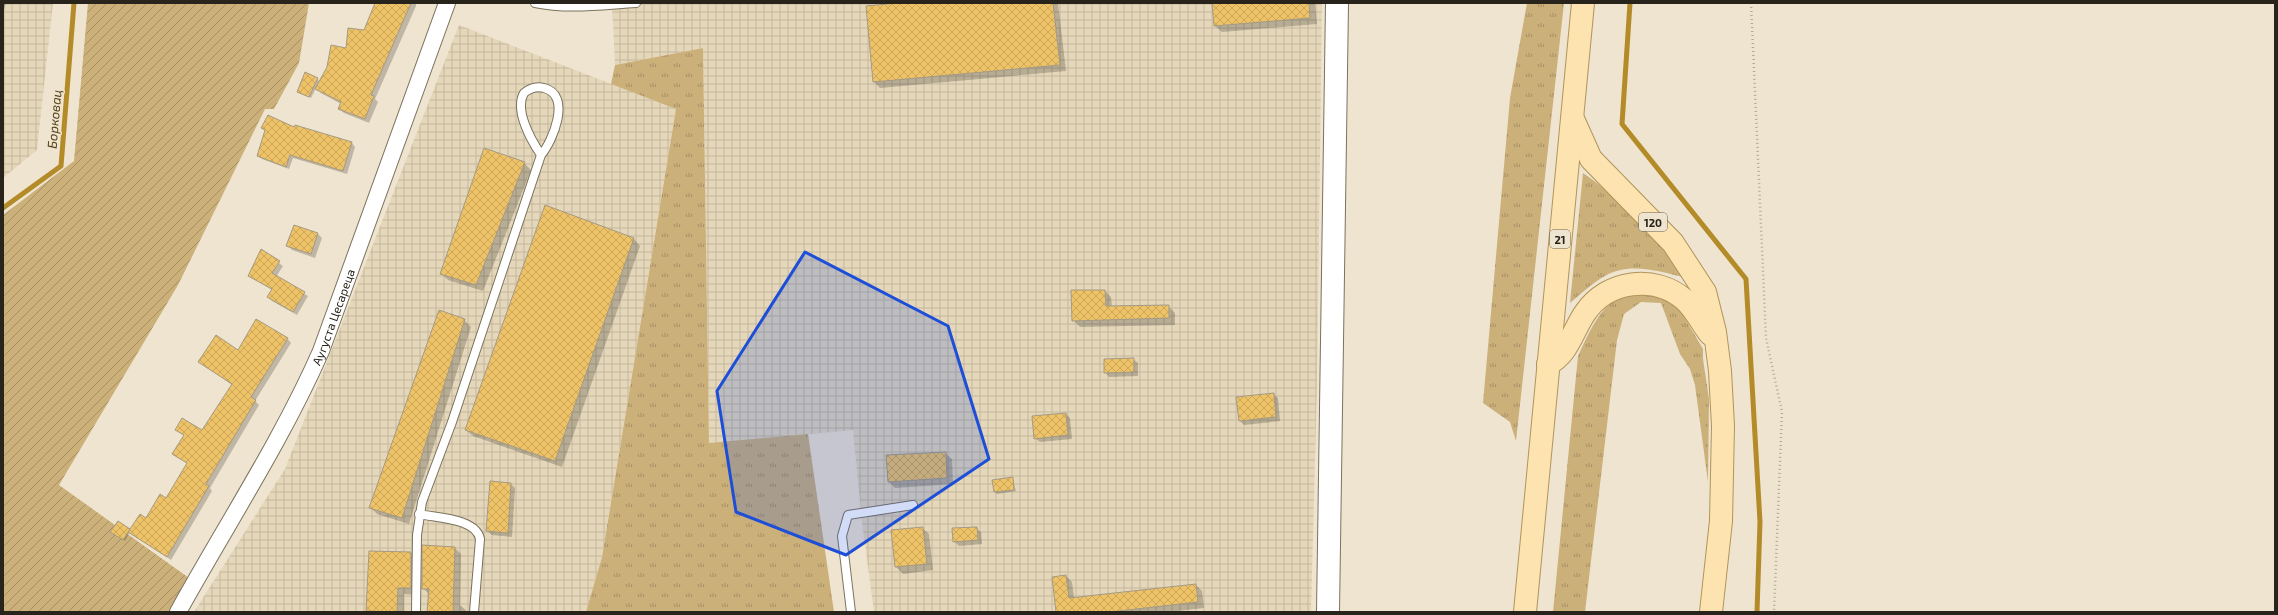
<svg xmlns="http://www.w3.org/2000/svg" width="2278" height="615" font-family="'Exo 2',sans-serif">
<defs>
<pattern id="industrial-grid" width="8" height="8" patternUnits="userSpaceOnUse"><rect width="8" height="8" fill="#e5d7ba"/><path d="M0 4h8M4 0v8" fill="none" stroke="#c4b89f"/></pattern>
<pattern id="grass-tufts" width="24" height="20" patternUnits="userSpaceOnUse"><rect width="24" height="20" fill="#cbb07a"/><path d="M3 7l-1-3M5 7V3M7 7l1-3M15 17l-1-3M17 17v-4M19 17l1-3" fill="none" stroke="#a58f63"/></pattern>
<pattern id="garden-furrows" width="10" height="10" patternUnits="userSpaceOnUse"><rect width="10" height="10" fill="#cbb07a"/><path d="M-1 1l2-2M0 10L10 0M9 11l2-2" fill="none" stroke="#a58f63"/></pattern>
<pattern id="building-cross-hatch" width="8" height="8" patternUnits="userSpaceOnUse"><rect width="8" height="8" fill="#eec367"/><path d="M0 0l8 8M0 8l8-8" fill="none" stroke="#cca759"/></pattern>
</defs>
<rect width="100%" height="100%" fill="#efe4cf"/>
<g fill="url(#industrial-grid)">
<polygon points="3,3 53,3 37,150 3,178"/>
<polygon points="612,3 1322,3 1317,384 1311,612 874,612 862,522 853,430 709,444 703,48 615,65"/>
<polygon points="459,25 676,109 602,557 586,612 194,612 285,469"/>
</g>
<g fill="url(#grass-tufts)">
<polygon points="1527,3 1564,3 1516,441 1510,422 1483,403 1510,98"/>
<polygon points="703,48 709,443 808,434 834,612 586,612 602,557 676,109 611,84 615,65"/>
<path d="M 1583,173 C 1618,197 1666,242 1687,278 C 1661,272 1630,261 1605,276 C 1592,283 1581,294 1570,303 Z"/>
<path d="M 1653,290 L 1680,310 L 1703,349 L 1703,359 L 1709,399 L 1708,482 L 1695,385 L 1690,369 L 1680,354 L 1661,303 L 1641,302 L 1624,314 L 1617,340 L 1585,612 L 1553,612 L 1578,356 C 1589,333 1599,306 1625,294 C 1632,291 1644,291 1653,290 Z"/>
</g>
<polygon fill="url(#garden-furrows)" points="88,3 309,3 299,63 274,109 265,109 178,285 59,485 189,578 170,612 3,612 3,215 74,161"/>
<g fill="#0003">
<polygon points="3,3 6,3 3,13"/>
<polygon points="376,3 416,3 416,6 375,99 378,102 369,123 344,113 339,109 341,104 321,93 316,88 311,98 300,93 317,79 320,82 347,49 365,31"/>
<polygon points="906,3 1058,3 1066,71 880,88 874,82"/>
<polygon points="1213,3 1315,3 1317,24 1222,32 1215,26"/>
<polygon points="296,126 352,143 355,147 347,174 293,158 289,169 262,159 258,155 266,131 262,128 295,129"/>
<polygon points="524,163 531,170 483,291 448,280 441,273"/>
<polygon points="546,207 634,239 640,246 562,467 473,436 466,430"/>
<polygon points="294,226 318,234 322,238 315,258 292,250 287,245"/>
<polygon points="262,251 283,266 276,277 308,296 297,315 272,301 269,297 272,290 250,276"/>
<polygon points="1105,291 1111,297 1112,307 1168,306 1175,313 1175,325 1080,327 1073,320"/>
<polygon points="464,320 471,327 409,524 377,514 370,507"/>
<polygon points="287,338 291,343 255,401 259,405 210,488 212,491 171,560 130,532 125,541 114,534 129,530 147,519 166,499 188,464 173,454 184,436 177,430 202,431 232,385 200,362"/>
<polygon points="1133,359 1138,363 1138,376 1109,377 1105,372"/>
<polygon points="1273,394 1278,398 1280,421 1244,425 1240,421"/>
<polygon points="1066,414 1070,418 1072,439 1040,442 1035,438"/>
<polygon points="945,453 952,459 953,484 895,488 888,481"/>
<polygon points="1012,478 1016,491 997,494 995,492"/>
<polygon points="491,482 511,484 515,488 512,537 492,535 487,531"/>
<polygon points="922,528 929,534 933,570 903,574 896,567"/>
<polygon points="976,528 981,532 982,544 959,546 954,541"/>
<polygon points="455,548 461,554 460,605 468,612 428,612 430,595 423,588"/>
<polygon points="411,553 417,560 417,595 404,594 404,612 368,612"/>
<polygon points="1066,576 1072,582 1074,598 1196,585 1202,591 1204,608 1169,612 1057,612"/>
</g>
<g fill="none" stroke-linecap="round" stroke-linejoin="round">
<g stroke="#b48b29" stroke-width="5">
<polyline points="1630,3 1622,124 1746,279 1760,522 1757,612"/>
<polyline points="3,208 61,166 74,3"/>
</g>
</g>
<g fill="url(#building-cross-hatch)" stroke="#a49a85">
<polygon points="375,3 411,3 371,95 374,96 365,119 338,109 341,102 315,89 327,67 331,45 346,48 348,28 364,30"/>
<polygon points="897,3 1053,3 1060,65 873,82 866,6"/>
<polygon points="1212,3 1309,3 1310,18 1214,26"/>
<polygon points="305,72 318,78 309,97 297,92"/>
<polygon points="268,115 294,127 295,125 352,142 343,171 290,155 286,167 257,156 265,130 261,128"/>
<polygon points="484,148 525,162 476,285 440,274"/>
<polygon points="545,205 634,238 555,461 465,430"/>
<polygon points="294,225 318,233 311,254 286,246"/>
<polygon points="261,249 280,261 272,273 305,292 293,312 267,297 272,289 248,276"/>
<polygon points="1071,290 1105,290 1106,306 1169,305 1169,318 1072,321"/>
<polygon points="439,310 465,319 402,518 369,508"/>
<polygon points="256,319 288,338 251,397 256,400 206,484 209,486 167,557 128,532 140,514 146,518 160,494 166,498 187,463 172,454 184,435 175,430 182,418 202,430 232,384 198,362 216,335 238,350"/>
<polygon points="1134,358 1134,372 1104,373 1104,359"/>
<polygon points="1274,393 1276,417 1239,421 1236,397"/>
<polygon points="1066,413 1068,435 1034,439 1032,416"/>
<polygon points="946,452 947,478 888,482 886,455"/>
<polygon points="1013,477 1014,490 994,492 992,480"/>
<polygon points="490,481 511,483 508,533 486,531"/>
<polygon points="118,521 130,529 123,540 110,532"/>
<polygon points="923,527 927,564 895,567 891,530"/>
<polygon points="977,527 978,540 953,542 952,528"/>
<polygon points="422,545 455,547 453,612 427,612 429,589 422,589"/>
<polygon points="369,551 411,552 411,588 398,588 397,612 366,611"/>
<polygon points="1066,575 1069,598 1196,584 1198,602 1110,612 1056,612 1052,577"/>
</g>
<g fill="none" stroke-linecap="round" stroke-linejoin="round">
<g stroke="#7b725e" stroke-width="10">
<g id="service">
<path d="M 535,3 C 568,10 602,5 636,3"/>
<path d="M 419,514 C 436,518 476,518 480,539 L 474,612"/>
<path d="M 416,612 L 417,535 L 422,502 L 452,422 L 541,155 C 553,141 572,95 544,88 C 537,86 530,88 524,93 C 514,110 531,140 541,155"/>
<polyline points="851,612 842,536 848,515 913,505"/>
</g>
</g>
<g stroke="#7b725e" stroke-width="18">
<g id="minor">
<path id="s1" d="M 178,612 C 226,525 281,442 321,351 L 447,3"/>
</g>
</g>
<g stroke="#7b725e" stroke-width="24">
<polyline id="secondary" points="1328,612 1337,3"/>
</g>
<g stroke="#b0945a" stroke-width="24">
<g id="primary">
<polyline points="1573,119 1591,159 1673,243 1705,292 1715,332 1720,371 1723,426 1721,521 1711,612"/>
<path d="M 1548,364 C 1568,355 1573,330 1585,313 C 1607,280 1655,274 1685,300 C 1696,310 1701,323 1710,334"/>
<polyline points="1525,612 1583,3"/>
</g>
</g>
<polyline stroke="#b2aa99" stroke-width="2.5" stroke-dasharray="1 3" stroke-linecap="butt" points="1751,3 1766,338 1782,412 1774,612"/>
<use href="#service" stroke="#fff" stroke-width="8"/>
<use href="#minor" stroke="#fff" stroke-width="16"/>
<use href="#secondary" stroke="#fff" stroke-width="22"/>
<use href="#primary" stroke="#fce3b0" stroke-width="22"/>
</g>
<path fill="#1d4ed8" fill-opacity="0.2" stroke="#1d4ed8" stroke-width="3" stroke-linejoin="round" d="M 805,252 L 948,326 L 989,459 L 846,555 L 736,512 L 717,391 Z"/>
<g text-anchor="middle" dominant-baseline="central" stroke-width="3" stroke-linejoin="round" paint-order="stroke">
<g fill="#efe4cf" stroke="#645e52" stroke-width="1">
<rect x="1639" y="213" width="28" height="18" rx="3"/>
<rect x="1550" y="230" width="20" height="18" rx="3"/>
</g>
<g font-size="11" font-weight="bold" fill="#28241c">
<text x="1653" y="222">120</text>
<text x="1560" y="239">21</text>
</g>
<g font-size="12" fill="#28241c" stroke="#efe4cf">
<text stroke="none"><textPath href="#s1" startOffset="334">Аугуста Цесареца</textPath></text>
</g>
<g font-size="13" font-style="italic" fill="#53411a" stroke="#efe4cf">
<text transform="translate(54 119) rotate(-85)">Борковац</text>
</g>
</g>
<rect width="2278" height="615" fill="none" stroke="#28241c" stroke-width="8"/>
</svg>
